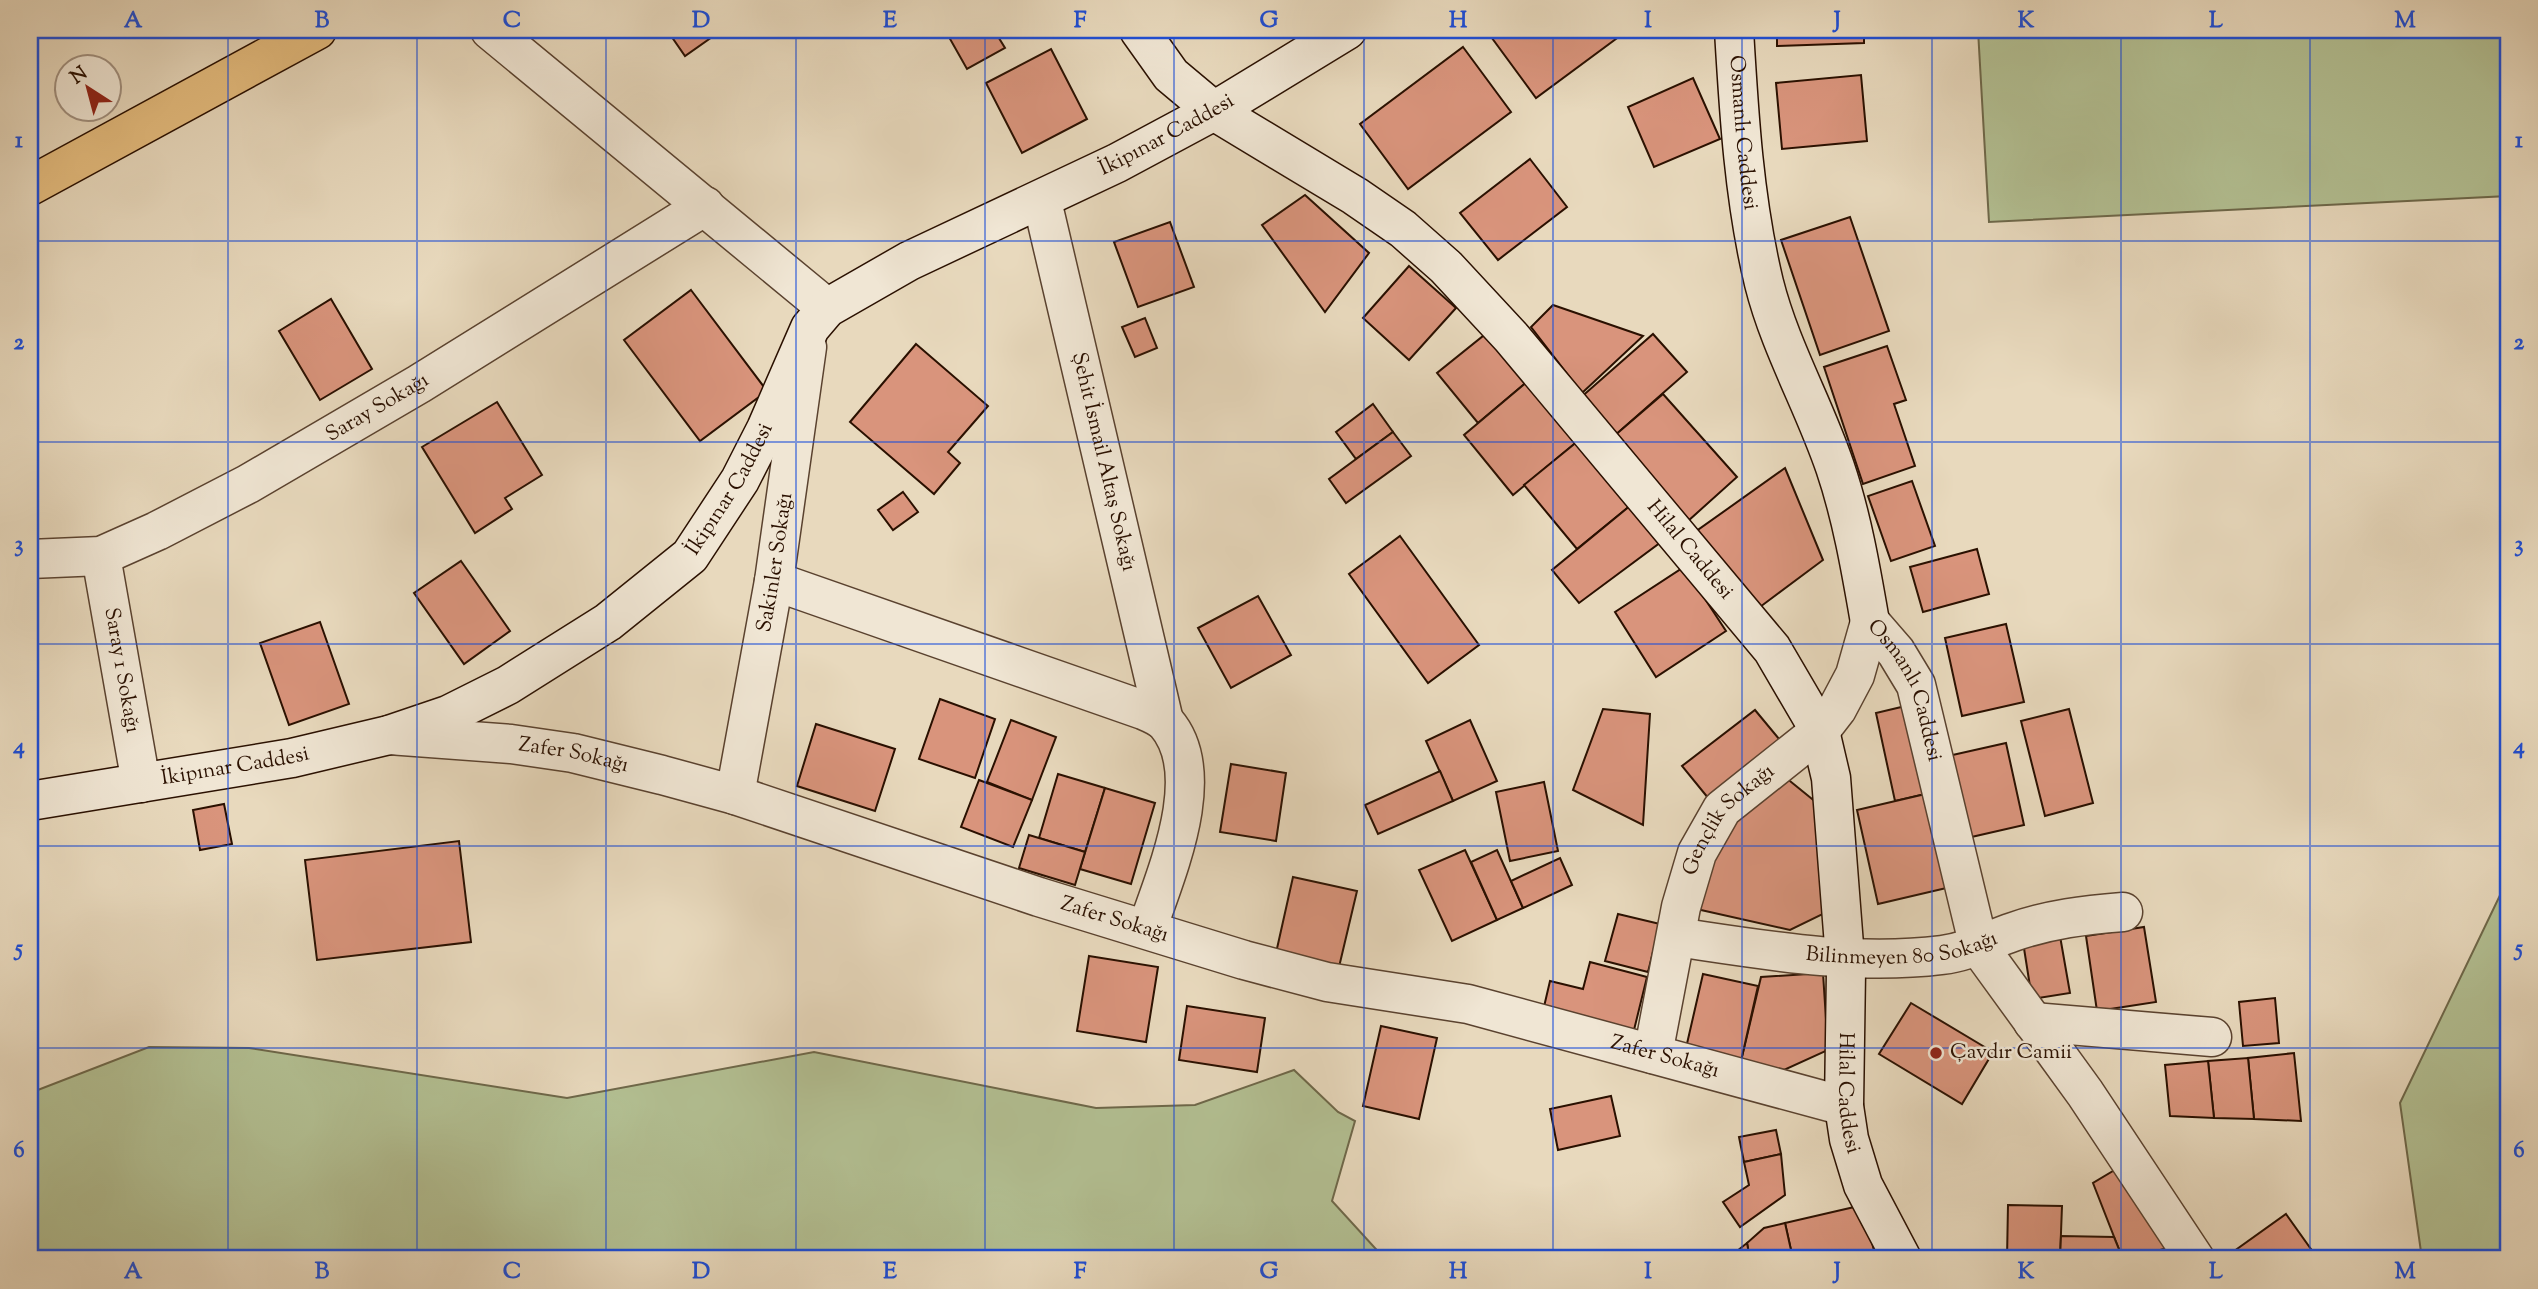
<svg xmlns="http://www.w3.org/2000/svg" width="2538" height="1289" font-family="'Sorts Mill Goudy',serif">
<rect width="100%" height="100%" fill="#e8d9bd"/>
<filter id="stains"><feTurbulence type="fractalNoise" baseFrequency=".00286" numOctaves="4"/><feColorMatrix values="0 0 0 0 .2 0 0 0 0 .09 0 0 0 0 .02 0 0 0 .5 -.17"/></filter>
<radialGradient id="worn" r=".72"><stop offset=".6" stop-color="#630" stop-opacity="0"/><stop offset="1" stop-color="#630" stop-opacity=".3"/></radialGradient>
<g fill="#b3c093" stroke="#6e684a" stroke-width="2">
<polygon points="1978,30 2508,30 2508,196 1989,222"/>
<polygon points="2508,884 2508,1259 2422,1259 2400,1103 2504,887"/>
<polygon points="149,1047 249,1048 567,1098 814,1052 1096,1108 1195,1105 1294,1070 1338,1112 1355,1121 1332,1201 1385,1259 30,1259 30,1093"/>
</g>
<g fill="#d9947c" stroke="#2a1000" stroke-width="2">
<polygon points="667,30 722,30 685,56"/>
<polygon points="945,30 994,30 1005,48 967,69"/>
<polygon points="1495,30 1628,30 1536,98 1489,34"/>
<polygon points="1777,30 1864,30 1864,43 1777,46"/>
<polygon points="1463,47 1511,112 1408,189 1360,124"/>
<polygon points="1051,49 1087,119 1022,153 986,83"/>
<polygon points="1861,75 1867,141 1782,149 1776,83"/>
<polygon points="1693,78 1720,139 1654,167 1628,107"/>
<polygon points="1530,159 1567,207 1498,260 1460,213"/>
<polygon points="1305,195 1369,253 1325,312 1262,225"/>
<polygon points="1850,217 1889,331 1820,355 1781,240"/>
<polygon points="1170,222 1194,287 1138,307 1114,242"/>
<polygon points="1409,266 1456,308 1409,360 1363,318"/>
<polygon points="691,290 767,391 700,441 624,340"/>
<polygon points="331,299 372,369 320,400 279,331"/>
<polygon points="1553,305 1643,336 1582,393 1531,327"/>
<polygon points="1145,318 1157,348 1135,357 1122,327"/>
<polygon points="1488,332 1528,381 1478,423 1437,373"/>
<polygon points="1653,334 1687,372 1613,437 1579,399"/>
<polygon points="916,344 988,406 948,452 960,463 934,494 850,422"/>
<polygon points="1887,346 1906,400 1894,404 1915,466 1863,484 1824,367"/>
<polygon points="1528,381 1578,441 1513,495 1464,435"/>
<polygon points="1663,394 1737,477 1688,521 1613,437"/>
<polygon points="497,402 542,475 505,498 512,509 475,533 422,447"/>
<polygon points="1373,404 1393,432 1356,459 1336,432"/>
<polygon points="1393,432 1411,456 1346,503 1329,479"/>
<polygon points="1578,441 1631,505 1577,549 1524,485"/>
<polygon points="1785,468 1823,560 1760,607 1695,532"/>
<polygon points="1912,481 1935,546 1891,561 1868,496"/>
<polygon points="903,492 918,512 893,530 878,510"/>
<polygon points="1631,505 1661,542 1579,603 1552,570"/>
<polygon points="1400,536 1479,645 1428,683 1349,574"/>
<polygon points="1977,549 1989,594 1923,612 1910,567"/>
<polygon points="461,561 510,631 464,664 414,593"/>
<polygon points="1684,567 1726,631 1656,677 1615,612"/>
<polygon points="1258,596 1291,655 1231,688 1198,628"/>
<polygon points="320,622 349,704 289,725 260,643"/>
<polygon points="2006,624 2024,702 1962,716 1945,638"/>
<polygon points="940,699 995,719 975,778 919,759"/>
<polygon points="1914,704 1934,792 1895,801 1876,713"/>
<polygon points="1603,709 1650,714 1643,825 1573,790"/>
<polygon points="2069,709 2093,803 2045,816 2021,721"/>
<polygon points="1755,710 1784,745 1713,804 1682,766"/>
<polygon points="1011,720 1056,737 1032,800 987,782"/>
<polygon points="1470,720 1497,781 1453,801 1426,741"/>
<polygon points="816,724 895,749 875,811 797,786"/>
<polygon points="2006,743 2024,825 1967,838 1948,756"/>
<polygon points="1231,764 1286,773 1276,841 1220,832"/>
<polygon points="1440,771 1453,801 1378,834 1365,805"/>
<polygon points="1058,774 1105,788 1085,852 1039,838"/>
<polygon points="1785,777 1817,803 1827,912 1790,930 1692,908 1728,817"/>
<polygon points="979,780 1032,800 1013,847 961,827"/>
<polygon points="1544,782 1558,851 1510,861 1496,792"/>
<polygon points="1105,788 1155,803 1131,884 1080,869"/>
<polygon points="1934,792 1955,886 1878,904 1857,810"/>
<polygon points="224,804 232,844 200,850 193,810"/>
<polygon points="1029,835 1085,852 1075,885 1019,868"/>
<polygon points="459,841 471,942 317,960 305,860"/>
<polygon points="1465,850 1497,920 1452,941 1419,870"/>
<polygon points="1497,850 1523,908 1497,920 1471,862"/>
<polygon points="1560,858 1572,885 1523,908 1511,881"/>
<polygon points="1293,877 1357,891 1339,967 1276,953"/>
<polygon points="1618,914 1660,924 1648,972 1605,961"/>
<polygon points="2144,927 2156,1002 2097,1011 2086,936"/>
<polygon points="2060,936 2070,993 2032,999 2023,942"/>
<polygon points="1089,956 1158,967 1146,1042 1077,1031"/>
<polygon points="1590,962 1647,977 1633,1034 1543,1011 1550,981 1583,989"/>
<polygon points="1823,973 1828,1050 1784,1070 1741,1061 1761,977"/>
<polygon points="1703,974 1758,986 1741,1061 1686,1048"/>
<polygon points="2275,998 2279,1043 2243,1046 2239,1002"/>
<polygon points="1911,1003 1993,1052 1962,1104 1879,1054"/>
<polygon points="1187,1006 1265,1018 1257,1072 1179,1060"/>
<polygon points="1381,1026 1437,1038 1419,1119 1363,1106"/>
<polygon points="2294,1053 2301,1121 2254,1119 2248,1058"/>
<polygon points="2248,1058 2254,1119 2214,1118 2208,1061"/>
<polygon points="2208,1061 2214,1118 2170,1116 2165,1065"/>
<polygon points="1611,1096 1620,1136 1558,1150 1550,1109"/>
<polygon points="1776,1130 1781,1154 1744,1162 1739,1137"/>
<polygon points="1781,1154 1785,1195 1740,1227 1723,1202 1749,1185 1744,1162"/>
<polygon points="2123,1165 2177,1247 2122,1257 2093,1183"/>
<polygon points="1863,1205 1876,1259 1793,1259 1785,1223"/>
<polygon points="2008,1205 2062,1206 2060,1259 2007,1259"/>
<polygon points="2286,1214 2318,1259 2223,1259"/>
<polygon points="1785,1223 1793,1259 1750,1259 1747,1243 1764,1228"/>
<polygon points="2061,1236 2114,1237 2123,1259 2060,1259"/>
<polygon points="1747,1243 1750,1259 1727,1259"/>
<polygon points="2177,1247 2182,1259 2122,1257"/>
</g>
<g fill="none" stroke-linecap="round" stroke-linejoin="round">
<g stroke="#5a422f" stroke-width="41">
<g id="street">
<polyline points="490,30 827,308"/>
<path id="s1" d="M 1042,201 L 1164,721"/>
<path id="s2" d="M 101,556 L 141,783"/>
<path id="s3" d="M 30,559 L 101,556 L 157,531 L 248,484 L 419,384 L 705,206"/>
<path d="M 774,581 L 1143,710 C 1150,713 1160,717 1166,723 C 1210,774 1166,873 1147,929"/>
<path id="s4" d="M 1870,622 L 1896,652 L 1916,685 L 1979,947 L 2085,1093 L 2195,1259"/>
<path id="s5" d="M 389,735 L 511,744 L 573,753 L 662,775 L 735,795 L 1039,897 L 1244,960 L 1327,982 L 1468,1004 L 1844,1106"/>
<path id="s6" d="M 735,795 L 774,581 L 807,347"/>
<path id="s7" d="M 1676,937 C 1764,950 1853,966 1942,955 C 1968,952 1989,940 2013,932 C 2050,919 2085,915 2123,912"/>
<polyline points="2033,1022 2212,1037"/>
<path id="s8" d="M 1653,1054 L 1681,907 L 1697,853 L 1722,809 L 1820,731 L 1837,709 L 1855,675 L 1870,622"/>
</g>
</g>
<g stroke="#2a1000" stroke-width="41">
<g id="secondary">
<path id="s9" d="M 1139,30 L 1171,75 L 1214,111 L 1355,196 L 1403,229 L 1446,267 L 1511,337 L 1772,649 L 1820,731 L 1831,778 L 1846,971 L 1844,1106 L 1849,1139 L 1863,1185 L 1902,1259"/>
<path id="s10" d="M 1734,30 C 1739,115 1744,200 1764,283 C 1780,347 1814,405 1835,467 C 1852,517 1861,570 1870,622"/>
<path id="s11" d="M 30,801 L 292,758 L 389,735 L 448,715 L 508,685 L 608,622 L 690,556 L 740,480 L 766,429 L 810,328 L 827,308 L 909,261 L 1117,163 L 1214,111 L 1347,30"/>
</g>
</g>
<g stroke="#2a1000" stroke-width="41">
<polyline id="primary" points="30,186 317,30"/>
</g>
<use href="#street" stroke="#f0e6d4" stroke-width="38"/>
<use href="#secondary" stroke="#f0e6d4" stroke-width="38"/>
<use href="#primary" stroke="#e4bc7e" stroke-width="38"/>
</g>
<path fill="none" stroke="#1d4ed8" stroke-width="2" stroke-opacity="0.55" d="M 228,30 L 228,1259M 417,30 L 417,1259M 606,30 L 606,1259M 796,30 L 796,1259M 985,30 L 985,1259M 1174,30 L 1174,1259M 1364,30 L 1364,1259M 1553,30 L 1553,1259M 1742,30 L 1742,1259M 1932,30 L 1932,1259M 2121,30 L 2121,1259M 2310,30 L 2310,1259M 30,241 L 2508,241M 30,442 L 2508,442M 30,644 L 2508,644M 30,846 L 2508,846M 30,1048 L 2508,1048"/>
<circle fill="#8f2418" stroke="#f0e6d4" stroke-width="2.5" cx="1936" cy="1053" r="7"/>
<g text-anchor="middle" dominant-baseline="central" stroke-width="5" stroke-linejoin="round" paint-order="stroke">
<g font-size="21" fill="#2a1000" stroke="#f0e6d4">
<text stroke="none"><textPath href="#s10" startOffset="103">Osmanlı Caddesi</textPath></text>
<text stroke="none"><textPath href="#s11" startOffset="1384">İkipınar Caddesi</textPath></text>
<text stroke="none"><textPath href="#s3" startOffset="385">Saray Sokağı</textPath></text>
<text stroke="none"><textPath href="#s1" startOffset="268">Şehit İsmail Altaş Sokağı</textPath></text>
<text stroke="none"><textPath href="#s11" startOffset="796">İkipınar Caddesi</textPath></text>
<text stroke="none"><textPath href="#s9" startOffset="765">Hilal Caddesi</textPath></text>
<text stroke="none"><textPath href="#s6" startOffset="236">Sakinler Sokağı</textPath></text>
<text stroke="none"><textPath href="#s2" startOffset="116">Saray 1 Sokağı</textPath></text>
<text stroke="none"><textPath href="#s4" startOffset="79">Osmanlı Caddesi</textPath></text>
<text stroke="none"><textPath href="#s5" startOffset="186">Zafer Sokağı</textPath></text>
<text stroke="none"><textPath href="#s11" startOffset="208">İkipınar Caddesi</textPath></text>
<text stroke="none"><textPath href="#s8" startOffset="252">Gençlik Sokağı</textPath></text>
<text stroke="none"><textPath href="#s5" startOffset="752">Zafer Sokağı</textPath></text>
<text stroke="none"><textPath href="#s7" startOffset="228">Bilinmeyen 80 Sokağı</textPath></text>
<text stroke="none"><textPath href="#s5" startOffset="1320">Zafer Sokağı</textPath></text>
<text stroke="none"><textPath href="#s9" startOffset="1353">Hilal Caddesi</textPath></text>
</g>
<g font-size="21" fill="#2a1000" stroke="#f0e6d4" text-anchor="start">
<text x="1950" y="1053">Çavdır Camii</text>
</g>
</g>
<rect width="2538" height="1289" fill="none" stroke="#e8d9bd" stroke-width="77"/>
<g transform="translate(88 88) rotate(324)"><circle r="33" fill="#f0e6d4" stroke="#a1907f" stroke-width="2"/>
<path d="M0-5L12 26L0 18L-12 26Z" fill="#8f2418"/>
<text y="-10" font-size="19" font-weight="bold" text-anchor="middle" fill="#2a1000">N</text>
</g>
<rect x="38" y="38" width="2462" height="1212" fill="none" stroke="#1d4ed8" stroke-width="2.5"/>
<g font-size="23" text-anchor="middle" font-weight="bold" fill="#1d4ed8">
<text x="133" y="27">A</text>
<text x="322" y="27">B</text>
<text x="512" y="27">C</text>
<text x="701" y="27">D</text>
<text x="890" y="27">E</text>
<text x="1080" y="27">F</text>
<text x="1269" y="27">G</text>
<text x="1458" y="27">H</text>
<text x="1648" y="27">I</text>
<text x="1837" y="27">J</text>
<text x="2026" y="27">K</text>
<text x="2216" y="27">L</text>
<text x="2405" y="27">M</text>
<text x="19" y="147">1</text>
<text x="2519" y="147">1</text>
<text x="19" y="349">2</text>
<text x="2519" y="349">2</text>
<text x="19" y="551">3</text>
<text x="2519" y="551">3</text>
<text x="19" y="753">4</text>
<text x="2519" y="753">4</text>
<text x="19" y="955">5</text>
<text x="2519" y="955">5</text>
<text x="19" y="1157">6</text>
<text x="2519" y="1157">6</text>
<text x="133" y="1278">A</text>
<text x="322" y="1278">B</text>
<text x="512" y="1278">C</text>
<text x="701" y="1278">D</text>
<text x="890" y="1278">E</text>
<text x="1080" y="1278">F</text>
<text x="1269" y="1278">G</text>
<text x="1458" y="1278">H</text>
<text x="1648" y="1278">I</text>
<text x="1837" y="1278">J</text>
<text x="2026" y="1278">K</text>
<text x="2216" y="1278">L</text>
<text x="2405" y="1278">M</text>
</g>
<rect width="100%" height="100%" filter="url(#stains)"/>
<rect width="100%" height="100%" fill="url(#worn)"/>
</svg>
